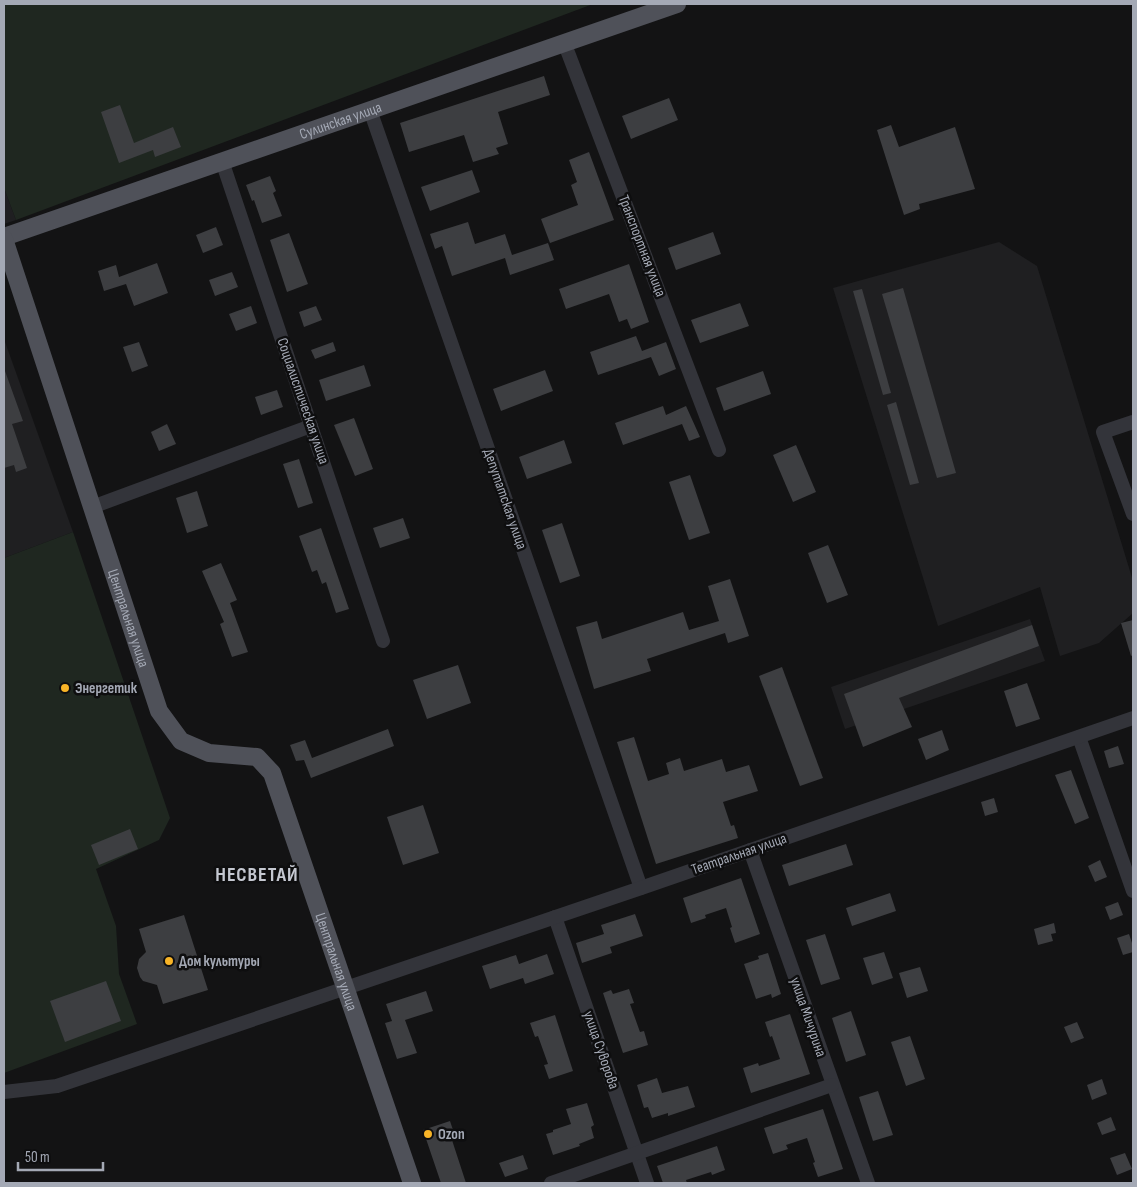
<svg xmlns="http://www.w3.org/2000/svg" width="1137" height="1187" font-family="'Sofia Sans Condensed',sans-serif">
<rect width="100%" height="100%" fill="#131314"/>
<g fill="#1f1f21">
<polygon points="4,188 16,220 4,224"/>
<polygon points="999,242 1037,266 1133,581 1133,613 1099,643 1060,656 1040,587 938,626 833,288"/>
<polygon points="4,339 73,532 4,558"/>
<polygon points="1030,619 1045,661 845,729 831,687"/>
</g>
<g fill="#1f2720">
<polygon points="4,4 593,4 16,220 4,188"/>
<polygon points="73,532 170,818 159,840 96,869 116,926 119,974 137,1024 4,1073 4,558"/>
</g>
<g fill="#3d3e41">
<polygon points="544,76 550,95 498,112 508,144 496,148 499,154 473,162 464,135 409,152 400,123"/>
<polygon points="669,98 678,120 631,139 622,116"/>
<polygon points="120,105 134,143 173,127 181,147 155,157 153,150 119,163 101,112"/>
<polygon points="891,125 899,147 955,127 975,189 919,204 920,209 904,215 877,130"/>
<polygon points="589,152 614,220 550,243 541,219 578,205 571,185 577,182 569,160"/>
<polygon points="472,170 480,192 430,211 421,187"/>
<polygon points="270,176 276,191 273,193 282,216 262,223 254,200 252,201 246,185"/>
<polygon points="468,222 475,244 505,234 512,255 548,243 554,260 510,275 505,258 452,276 442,246 435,249 430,234"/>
<polygon points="216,227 223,245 203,253 196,235"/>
<polygon points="713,232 721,254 676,270 668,248"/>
<polygon points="289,233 308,284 287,292 270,240"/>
<polygon points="157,263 168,293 134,306 126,284 104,291 98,271 116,265 119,277"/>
<polygon points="629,264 649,322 631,329 627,319 619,322 609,294 566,309 559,289"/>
<polygon points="232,272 238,287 215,296 209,280"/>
<polygon points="903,288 956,473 937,478 882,294"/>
<polygon points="862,289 891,393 883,395 853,291"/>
<polygon points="740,303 749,326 700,343 691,320"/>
<polygon points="251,306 257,323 236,331 229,314"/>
<polygon points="316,306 322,320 304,327 299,312"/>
<polygon points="636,336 642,351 666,342 676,369 659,376 651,357 598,375 590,352"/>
<polygon points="139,342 148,366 132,372 123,347"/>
<polygon points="333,342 336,351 315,359 311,350"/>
<polygon points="364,365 371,386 326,401 319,380"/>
<polygon points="545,370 553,391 501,411 493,389"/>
<polygon points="4,371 5,371 23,421 12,424 27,468 16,472 14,465 4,468"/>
<polygon points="763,371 771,394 724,411 716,388"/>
<polygon points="277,390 283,407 261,415 255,397"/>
<polygon points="896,402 919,483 910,485 887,405"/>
<polygon points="663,406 666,415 686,406 700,437 689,441 682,424 623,445 615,423"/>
<polygon points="354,418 373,469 355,476 334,425"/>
<polygon points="167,424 176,444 159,451 151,432"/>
<polygon points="564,440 572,463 527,479 519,457"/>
<polygon points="796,445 816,492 793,502 773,455"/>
<polygon points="299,459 313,503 298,508 283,464"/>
<polygon points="690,475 710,533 689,540 669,482"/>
<polygon points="197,491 208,526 187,533 176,498"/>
<polygon points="403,518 410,538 380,548 373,528"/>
<polygon points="562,523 580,576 560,583 542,530"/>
<polygon points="321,528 349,609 336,613 326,582 322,584 317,570 312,572 299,536"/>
<polygon points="828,545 848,595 827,603 808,553"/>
<polygon points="221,563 237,600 230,603 248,652 232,657 220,624 224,622 202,571"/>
<polygon points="730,579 749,636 728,643 725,633 647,659 651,671 594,689 576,627 597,621 602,639 683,612 689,630 719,621 708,586"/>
<polygon points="1133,620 1133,655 1131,656 1121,623"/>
<polygon points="1032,625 1039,646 899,698 912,727 863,747 844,694"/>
<polygon points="458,665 471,703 427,719 413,680"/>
<polygon points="782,667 823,778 800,786 759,676"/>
<polygon points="1027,683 1040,719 1016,727 1004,691"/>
<polygon points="388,729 394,746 311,778 304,760 296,761 290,745 305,740 312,758"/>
<polygon points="942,730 949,750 926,760 918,739"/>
<polygon points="634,737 648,781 669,774 666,763 680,758 684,771 722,759 726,772 749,765 758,791 723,802 731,826 734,825 738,838 656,864 617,742"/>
<polygon points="1118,746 1124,764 1109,768 1104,751"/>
<polygon points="1071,770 1089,818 1075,824 1055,775"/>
<polygon points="994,798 998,812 985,816 981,802"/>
<polygon points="423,805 439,853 403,865 387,817"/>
<polygon points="130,829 138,849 99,865 91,845"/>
<polygon points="846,844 853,865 789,886 782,865"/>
<polygon points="1100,860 1107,877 1095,882 1088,866"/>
<polygon points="741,878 760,934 735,943 730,928 732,927 726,908 705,915 706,918 691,923 683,898"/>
<polygon points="890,893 896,911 852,926 846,908"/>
<polygon points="1118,902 1123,915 1110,920 1105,907"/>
<polygon points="635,914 643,936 610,947 612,953 582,963 576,943 604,934 601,925"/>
<polygon points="184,915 208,990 163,1004 157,985 143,981 140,977 137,968 139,959 146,952 139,929"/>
<polygon points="1054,923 1056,933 1051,934 1053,941 1038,945 1034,929"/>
<polygon points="825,934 840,979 821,985 806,940"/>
<polygon points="1129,934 1133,946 1133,952 1123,955 1117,938"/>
<polygon points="884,952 893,978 872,985 863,958"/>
<polygon points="768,953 781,994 772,998 771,994 756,999 744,964 759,959 758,956"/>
<polygon points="547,954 554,974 525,984 523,978 490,989 482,966 516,955 519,964"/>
<polygon points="920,967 928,991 907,998 899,973"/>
<polygon points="106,981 121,1021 65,1042 50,1001"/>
<polygon points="629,989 634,1003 630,1004 640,1032 644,1031 648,1045 623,1053 603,993 611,990 613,994"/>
<polygon points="426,991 433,1011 405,1020 417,1053 397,1059 385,1023 392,1021 386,1004"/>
<polygon points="851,1011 866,1055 846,1062 832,1018"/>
<polygon points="790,1014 810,1074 751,1093 743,1068 758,1063 759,1066 780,1059 772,1036 770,1037 765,1022"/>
<polygon points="555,1015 573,1071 549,1079 544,1065 548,1064 538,1036 535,1037 530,1023"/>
<polygon points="1077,1022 1084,1038 1071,1043 1064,1027"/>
<polygon points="910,1036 925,1079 906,1086 891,1042"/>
<polygon points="657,1078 662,1093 688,1086 695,1107 668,1116 668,1113 652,1118 648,1107 644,1108 637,1085"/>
<polygon points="1102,1079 1107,1094 1092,1100 1087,1085"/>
<polygon points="878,1091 893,1135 873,1141 859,1097"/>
<polygon points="587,1103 594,1125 591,1127 594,1138 579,1144 580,1146 553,1155 546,1134 553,1132 553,1130 571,1124 566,1109"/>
<polygon points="823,1109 843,1169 818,1177 813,1163 815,1162 807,1138 786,1145 788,1149 773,1154 764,1128"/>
<polygon points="1111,1117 1116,1130 1102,1135 1097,1123"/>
<polygon points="450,1121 455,1136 451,1137 466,1183 441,1183 423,1130"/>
<polygon points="717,1146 725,1170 712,1175 711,1172 686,1180 687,1183 663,1183 657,1166"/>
<polygon points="1125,1153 1132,1169 1117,1175 1110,1158"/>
<polygon points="523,1155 528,1169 505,1177 499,1163"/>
</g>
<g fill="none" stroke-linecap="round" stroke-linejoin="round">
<g stroke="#33343a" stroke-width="14">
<polyline points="564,42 719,450"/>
<polyline points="370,110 641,888"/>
<polyline points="222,161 383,641"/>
<polyline points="1133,422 1103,432 1133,514"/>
<polyline points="92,507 311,426"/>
<polyline points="1079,737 1133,891"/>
<polyline points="750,850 868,1183"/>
<polyline points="555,917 647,1183"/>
<polyline points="4,1092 57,1086 641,888 1133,718"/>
<polyline points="551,1183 832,1085"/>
</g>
<g stroke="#4f5159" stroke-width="18">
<path id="s1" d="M 4,237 L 677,4"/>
<path id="s2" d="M 4,239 L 159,711 L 181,741 L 209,753 L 257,757 L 272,773 L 412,1183"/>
</g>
</g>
<g fill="#f8b427" stroke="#0e0e0f" stroke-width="2">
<circle cx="65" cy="688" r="5"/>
<circle cx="169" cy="961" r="5"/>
<circle cx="428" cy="1134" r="5"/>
</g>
<g text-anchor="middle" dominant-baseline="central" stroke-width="5" stroke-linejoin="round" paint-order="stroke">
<g font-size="15" fill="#a4a9b5" stroke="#0e0e0f">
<text stroke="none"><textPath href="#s1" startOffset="356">Сулинская улица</textPath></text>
<text transform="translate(642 246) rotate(69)">Транспортная улица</text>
<text transform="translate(303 401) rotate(71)">Социалистическая улица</text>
<text transform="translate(505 499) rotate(71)">Депутатская улица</text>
<text stroke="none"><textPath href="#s2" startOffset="399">Центральная улица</textPath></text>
<text transform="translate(739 854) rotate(-19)">Театральная улица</text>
<text stroke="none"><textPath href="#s2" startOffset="834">Центральная улица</textPath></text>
<text transform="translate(808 1017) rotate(71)">улица Мичурина</text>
<text transform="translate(601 1050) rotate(71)">улица Суворова</text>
</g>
<g font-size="15" font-weight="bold" fill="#a4a9b5" stroke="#0e0e0f" text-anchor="start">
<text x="75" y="688">Энергетик</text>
<text x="179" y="961">Дом культуры</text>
<text x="438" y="1134">Ozon</text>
</g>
<g font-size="20" font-weight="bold" letter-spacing="1" fill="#c5c8d1" stroke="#0e0e0f">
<text x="257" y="875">НЕСВЕТАЙ</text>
</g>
</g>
<rect width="1137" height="1187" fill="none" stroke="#a4a9b5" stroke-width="10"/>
<path d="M18 1162v8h85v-8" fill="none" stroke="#a4a9b5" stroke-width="2.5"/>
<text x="25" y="1162" font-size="15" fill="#a4a9b5" stroke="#0e0e0f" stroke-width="4" paint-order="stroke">50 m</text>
</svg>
